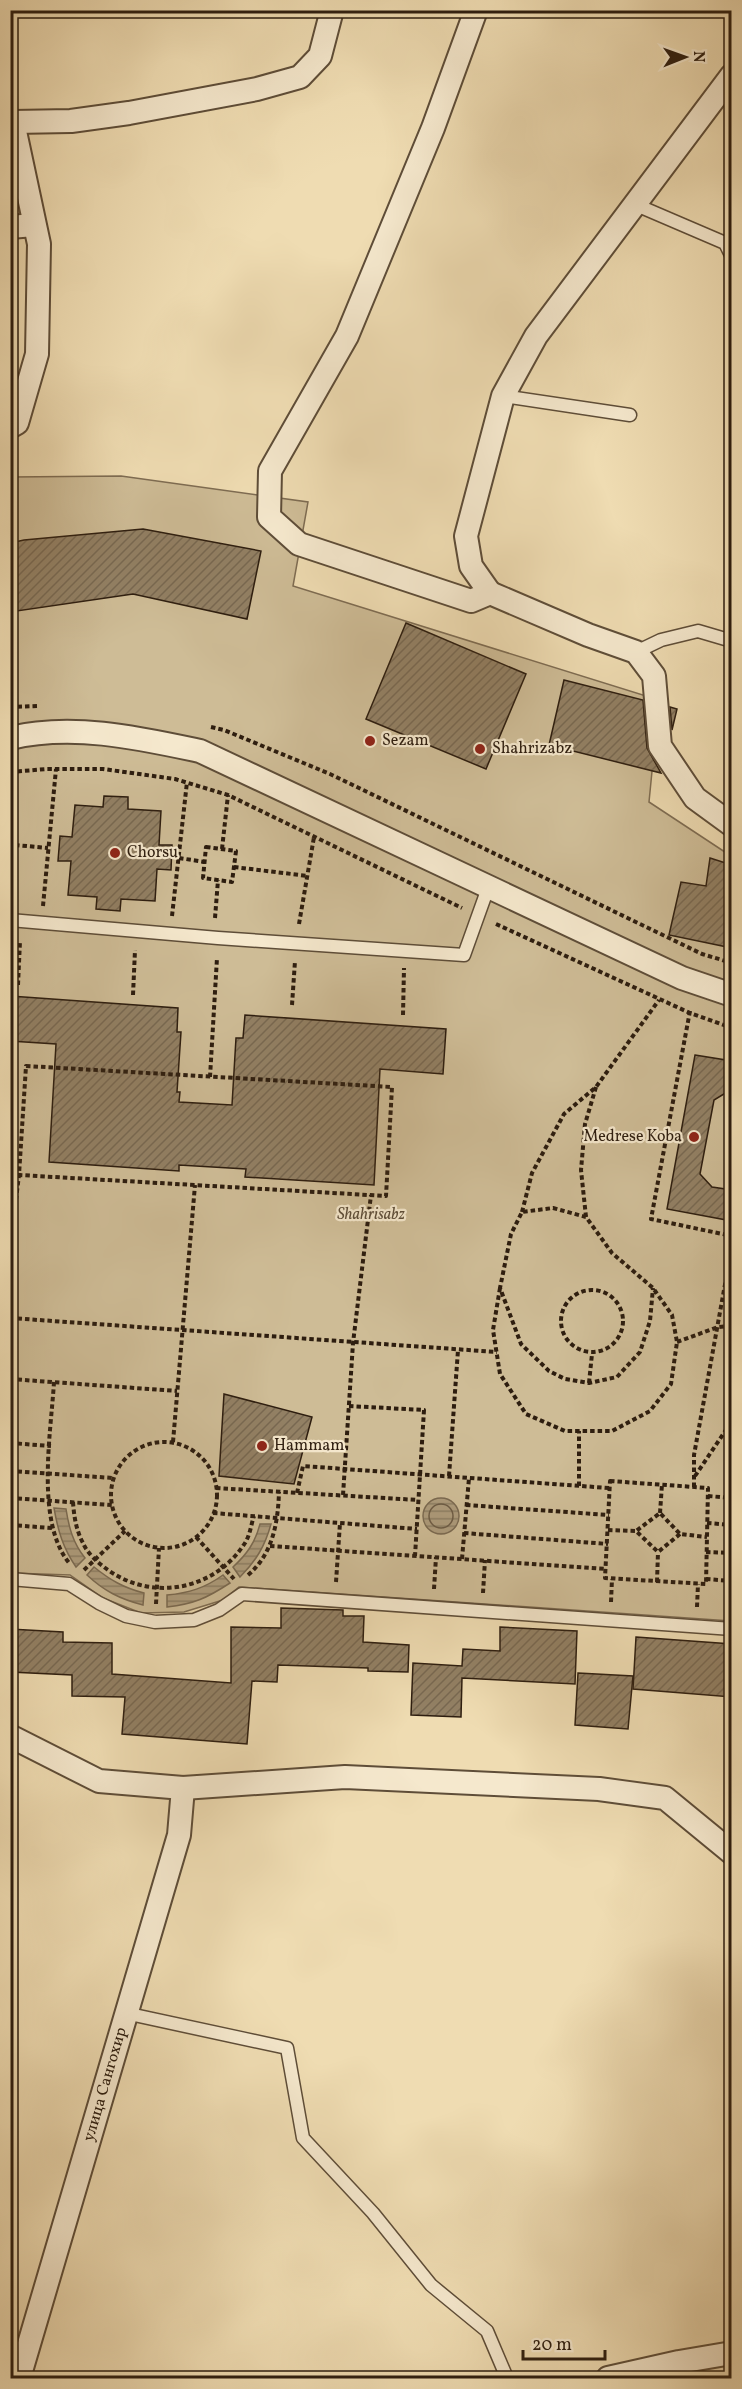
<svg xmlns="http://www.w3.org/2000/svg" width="742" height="2389" font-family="Vollkorn,serif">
<defs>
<pattern id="water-rules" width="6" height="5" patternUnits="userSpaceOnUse" patternTransform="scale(1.5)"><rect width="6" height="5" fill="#ad9b7b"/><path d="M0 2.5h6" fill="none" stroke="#8d7e63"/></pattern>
<pattern id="building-hatch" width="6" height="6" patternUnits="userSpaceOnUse" patternTransform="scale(1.5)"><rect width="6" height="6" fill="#928064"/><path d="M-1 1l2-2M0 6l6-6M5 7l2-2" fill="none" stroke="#786851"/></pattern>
</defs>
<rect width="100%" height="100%" fill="#efdcb2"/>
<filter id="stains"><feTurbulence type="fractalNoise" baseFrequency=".00333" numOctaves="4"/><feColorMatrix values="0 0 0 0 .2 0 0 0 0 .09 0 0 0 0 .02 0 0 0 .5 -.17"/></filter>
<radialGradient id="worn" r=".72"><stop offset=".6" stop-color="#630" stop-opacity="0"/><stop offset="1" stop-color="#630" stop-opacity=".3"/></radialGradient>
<polygon fill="#cebc96" stroke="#7e6c52" stroke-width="1.5" points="121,476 308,502 293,586 659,700 649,802 731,856 731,1621 239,1587 223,1600 184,1612 141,1613 103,1598 70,1575 11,1573 11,477"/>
<g fill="url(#water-rules)" stroke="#7a6950" stroke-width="1.5">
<circle cx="441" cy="1516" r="18"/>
<path d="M 54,1508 L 66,1509 C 69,1528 73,1543 85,1558 L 76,1567 C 63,1548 58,1531 54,1508 Z"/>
<path d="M 260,1524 L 271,1524 C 265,1546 256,1561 240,1577 L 233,1567 C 247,1554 255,1543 260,1524 Z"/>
<path d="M 94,1567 C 110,1580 124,1588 144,1593 L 143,1605 C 120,1599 104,1591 87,1575 Z"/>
<path d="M 223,1575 L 230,1583 C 207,1598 194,1604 167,1607 L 167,1595 C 189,1593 205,1588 223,1575 Z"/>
</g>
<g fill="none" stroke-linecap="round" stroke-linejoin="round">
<circle stroke="#6d5c45" stroke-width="1.5" cx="441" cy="1516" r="12"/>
</g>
<g fill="url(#building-hatch)" stroke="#2d1d0f" stroke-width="1.5">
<polygon points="143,529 261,551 247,619 133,594 10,612 10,543 24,540"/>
<polygon points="406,623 526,674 486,769 366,719"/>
<polygon points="564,680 643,700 647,748 661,773 549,745"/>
<polygon points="670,707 677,709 672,730"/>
<polygon points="104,796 128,797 128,809 161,811 159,845 172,845 171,870 157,869 155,901 121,899 120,911 96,909 97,897 68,895 71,861 58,861 60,836 72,837 75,805 103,807"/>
<polygon points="710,858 732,865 732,948 669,935 681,882 706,886"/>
<polygon points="10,996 178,1008 177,1032 181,1032 177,1092 180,1092 179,1102 232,1105 236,1038 243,1038 245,1015 446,1029 443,1074 380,1069 374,1185 245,1177 246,1169 179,1165 179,1171 49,1162 56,1044 10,1041"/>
<polygon points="695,1055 732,1061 732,1089 714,1100 700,1174 712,1187 732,1190 732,1221 667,1209"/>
<polygon points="224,1394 312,1417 294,1484 219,1476"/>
<polygon points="281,1608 343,1610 343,1616 364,1616 363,1642 409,1645 408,1672 368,1671 368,1668 278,1665 277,1682 252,1681 247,1744 122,1734 125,1697 72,1696 72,1675 10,1672 10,1629 63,1632 63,1642 112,1643 112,1674 231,1683 231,1627 281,1628"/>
<polygon points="500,1627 577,1631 575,1684 462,1678 461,1717 411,1715 413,1663 462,1666 463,1649 500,1651"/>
<polygon points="636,1637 732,1644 732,1697 633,1689"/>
<polygon points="578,1673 633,1676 628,1729 575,1725"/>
</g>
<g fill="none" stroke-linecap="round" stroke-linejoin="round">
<g stroke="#5e4d38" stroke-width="15">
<g id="service">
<polyline points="634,204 725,243 732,257"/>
<polyline points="503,396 630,415"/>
<polyline points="636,652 661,640 698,631 732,641"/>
<polyline points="10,920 218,938 464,955 488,888"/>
<polyline points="10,1579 69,1584 99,1603 126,1616 155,1622 194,1620 219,1610 242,1594 732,1629"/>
<polyline points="125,2013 287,2048 303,2138 373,2213 431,2285 487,2331 507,2378"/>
</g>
</g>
<g stroke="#5e4d38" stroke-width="26">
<g id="minor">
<polyline points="476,10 433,128 347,336 270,471 269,517 299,544 471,601 490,593 471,566 466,536 503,396 536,336 732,75"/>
<polyline points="10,120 13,122 39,244 37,354 17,423 10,427"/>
<polyline points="13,122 71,121 129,113 257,89 300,77 320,56 332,10"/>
<polyline points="10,227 34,225"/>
<polyline points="490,593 588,635 636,652 654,676 660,746 695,798 732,825"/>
<path d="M 10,738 C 73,723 139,738 200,751 L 682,978 L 732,995"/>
<polyline points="10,1736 99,1781 183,1788 345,1777 599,1789 665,1798 732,1853"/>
<path id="s1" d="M 19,2378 L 179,1835 L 183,1788"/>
<polyline points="608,2378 679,2362 732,2353"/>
</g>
</g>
<g stroke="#2d1d0f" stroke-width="4" stroke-dasharray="4.5 3" stroke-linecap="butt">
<polyline points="10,707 38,706"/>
<polyline points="211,727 224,730 330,774 702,954 732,963"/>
<polyline points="10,772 47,769 103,769 175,779 228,795 462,908"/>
<polyline points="10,829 16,830 13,859 10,859"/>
<polyline points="15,845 48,848"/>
<polygon points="206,847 236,851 232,882 203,878"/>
<polyline points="222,849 228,795"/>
<polyline points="179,858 205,862"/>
<polyline points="234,867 308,876"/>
<polyline points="43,906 56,769"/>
<polyline points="172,916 187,782"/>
<polyline points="215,918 218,880"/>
<polyline points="299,924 314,837"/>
<polyline points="496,924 690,1013 732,1028"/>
<polyline points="18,985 20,941"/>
<polyline points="133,995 135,950"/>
<polyline points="292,1005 295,961"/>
<polyline points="690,1011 651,1219 732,1236"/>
<polyline points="403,1015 404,968"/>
<polygon points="26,1066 392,1087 386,1196 19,1175"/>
<polyline points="210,1077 217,958"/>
<polyline points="10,1174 19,1175 10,1249"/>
<polyline points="522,1212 532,1173 564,1114 596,1087 659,1000"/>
<polyline points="586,1217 581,1170 585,1124 596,1087"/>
<polyline points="500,1288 493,1330 500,1374 526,1414 565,1431 612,1431 650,1411 671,1384 677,1342 672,1315 653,1288 612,1253 586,1217 553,1208 522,1212 511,1234 500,1288 521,1344 549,1371 565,1379 589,1383 617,1377 640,1352 650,1321 653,1288"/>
<circle cx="592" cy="1321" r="31"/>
<polyline points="10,1318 497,1352"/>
<polyline points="677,1342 718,1327 732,1326"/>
<polyline points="10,1379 177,1391"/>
<path d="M 54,1382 C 51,1433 35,1523 70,1564"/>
<polyline points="589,1383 592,1354"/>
<polyline points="349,1406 424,1410 415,1556"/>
<polyline points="173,1442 195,1185"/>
<circle cx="164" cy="1495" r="53"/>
<polyline points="10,1443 51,1446"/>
<polyline points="10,1471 113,1478"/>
<polyline points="449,1476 458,1350"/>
<polyline points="695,1476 732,1421"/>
<polygon points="610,1481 708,1488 706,1584 605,1578"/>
<polyline points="579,1486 579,1431"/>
<polyline points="694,1487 694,1455 732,1246"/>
<polyline points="216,1488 418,1500"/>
<polyline points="297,1493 303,1466 609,1488"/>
<polyline points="343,1495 353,1343 371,1195"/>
<polyline points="708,1496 732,1498"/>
<polyline points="10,1498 112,1505"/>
<path d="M 73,1502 C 74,1516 76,1530 83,1543 C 87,1553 98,1563 108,1570 C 153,1602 215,1590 245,1543 C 250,1535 251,1525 254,1516"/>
<polyline points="466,1505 609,1515"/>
<polyline points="213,1513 417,1529"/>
<polyline points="660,1513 662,1484"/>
<polyline points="707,1523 732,1525"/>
<polyline points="10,1525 52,1528"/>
<polyline points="608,1530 636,1531"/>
<polyline points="464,1533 608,1544"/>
<polyline points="680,1534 658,1552 636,1531 660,1513 680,1534 707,1537"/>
<polyline points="196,1537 234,1579"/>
<polyline points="270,1546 606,1569"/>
<polyline points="706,1552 732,1553"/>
<polyline points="462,1559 469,1478"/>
<polyline points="84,1570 125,1531"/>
<path d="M 248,1575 C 273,1554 278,1522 279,1492"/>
<polyline points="706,1579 732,1581"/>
<polyline points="336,1582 340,1523"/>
<polyline points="657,1582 658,1552"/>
<polyline points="434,1589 436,1557"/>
<polyline points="483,1593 485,1560"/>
<polyline points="611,1602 612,1579"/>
<polyline points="156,1604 159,1548"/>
<polyline points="697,1607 698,1584"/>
</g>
<use href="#service" stroke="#f5e8cd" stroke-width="12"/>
<use href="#minor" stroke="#f5e8cd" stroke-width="22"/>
</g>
<g fill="#8f2418" stroke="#f5e8cd" stroke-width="2">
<circle cx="370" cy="741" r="6"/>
<circle cx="480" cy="749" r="6"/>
<circle cx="115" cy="853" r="6"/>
<circle cx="694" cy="1137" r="6"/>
<circle cx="262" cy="1446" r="6"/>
</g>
<g text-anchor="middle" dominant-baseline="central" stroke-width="4.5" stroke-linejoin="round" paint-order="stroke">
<g font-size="16" fill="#2d1d0f" stroke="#f5e8cd" text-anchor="start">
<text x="382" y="741">Sezam</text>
<text x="492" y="749">Shahrizabz</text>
<text x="127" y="853">Chorsu</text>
<text x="682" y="1137" text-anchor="end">Medrese Koba</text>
<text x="274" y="1446">Hammam</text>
</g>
<g font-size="16" font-style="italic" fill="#5d4d38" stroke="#f5e8cd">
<text x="371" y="1215">Shahrisabz</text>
</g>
<g font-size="16" fill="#2d1d0f" stroke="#f5e8cd">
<text stroke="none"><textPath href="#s1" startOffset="306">улица Сангохир</textPath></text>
</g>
</g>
<rect width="742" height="2389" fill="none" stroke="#efdcb2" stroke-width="36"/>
<rect x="12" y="12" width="718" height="2365" fill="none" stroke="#2d1d0f" stroke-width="3"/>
<rect x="18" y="18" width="706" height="2353" fill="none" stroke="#2d1d0f" stroke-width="1.5"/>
<g transform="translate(685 57) rotate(89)" stroke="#f5e8cd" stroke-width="4.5" paint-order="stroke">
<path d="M0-4.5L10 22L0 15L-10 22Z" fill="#2d1d0f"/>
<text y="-9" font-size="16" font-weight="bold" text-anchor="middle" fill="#2d1d0f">N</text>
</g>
<path d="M523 2350v9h82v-9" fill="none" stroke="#2d1d0f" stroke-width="3"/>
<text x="532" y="2350" font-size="18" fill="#2d1d0f" stroke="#f5e8cd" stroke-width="4.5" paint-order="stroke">20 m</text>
<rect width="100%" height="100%" filter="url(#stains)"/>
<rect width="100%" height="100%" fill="url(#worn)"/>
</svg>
